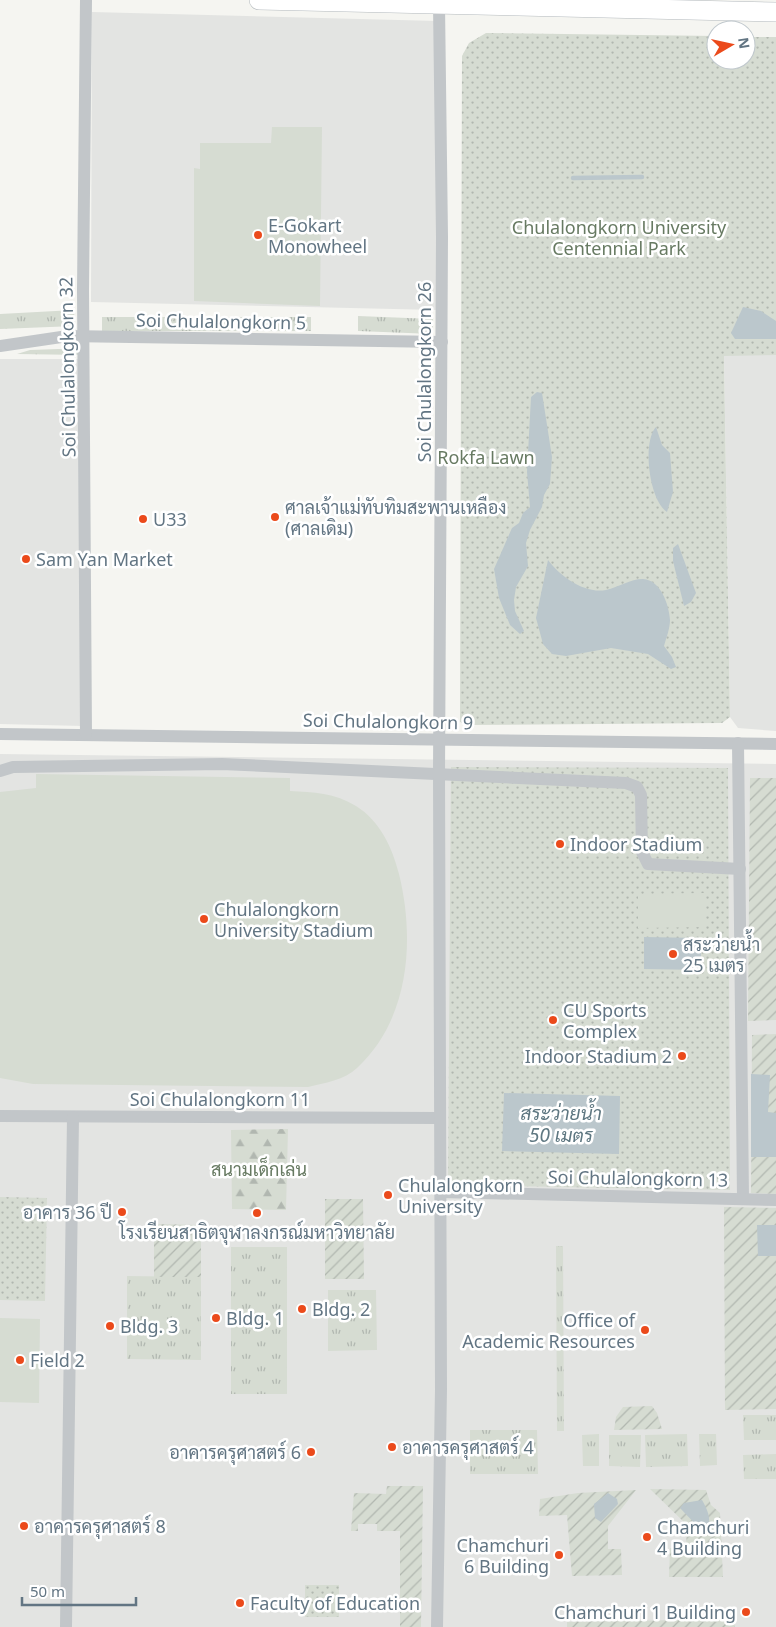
<svg xmlns="http://www.w3.org/2000/svg" width="776" height="1627" font-family="'Noto Sans',Sarabun,sans-serif">
<defs>
<pattern id="grass-tufts" width="24" height="20" patternUnits="userSpaceOnUse" patternTransform="scale(1.25)"><rect width="24" height="20" fill="#d6dcd2"/><path d="M3 7l-1-3M5 7V3M7 7l1-3M15 17l-1-3M17 17v-4M19 17l1-3" fill="none" stroke="#b1b7b0"/></pattern>
<pattern id="forest-firs" width="22" height="20" patternUnits="userSpaceOnUse" patternTransform="scale(1.25)"><rect width="22" height="20" fill="#d6dcd2"/><path d="M5 1l3.5 6h-7zM16 11l3.5 6h-7z" fill="#b1b7b0"/></pattern>
<pattern id="park-dots" width="8" height="8" patternUnits="userSpaceOnUse" patternTransform="scale(1.25)"><rect width="8" height="8" fill="#d6dcd2"/><path d="M2 2h.1M6 6h.1" fill="none" stroke="#b1b7b0" stroke-width="1.8" stroke-linecap="round"/></pattern>
<pattern id="garden-furrows" width="10" height="10" patternUnits="userSpaceOnUse" patternTransform="scale(1.25)"><rect width="10" height="10" fill="#d6dcd2"/><path d="M-1 1l2-2M0 10L10 0M9 11l2-2" fill="none" stroke="#b1b7b0"/></pattern>
</defs>
<rect width="100%" height="100%" fill="#f5f5f1"/>
<g fill="#e3e4e2">
<polygon points="92,12 437,21 437,310 91,302"/>
<polygon points="724,355 776,355 776,731 738,728 730,717"/>
<polygon points="0,359 81,359 84,726 0,724"/>
<polygon points="0,754 776,764 776,1627 0,1627"/>
</g>
<g fill="url(#grass-tufts)">
<polygon points="74,310 75,326 0,329 0,314"/>
<polygon points="358,316 433,319 433,334 358,331"/>
<rect x="102" y="317" width="209" height="14"/>
<polygon points="58,349 84,349 83,355 17,354 30,350"/>
<polygon points="556,1246 563,1246 564,1431 557,1431"/>
<rect x="231" y="1247" width="56" height="147"/>
<polygon points="127,1276 201,1277 201,1360 127,1359"/>
<polygon points="328,1290 376,1290 377,1350 328,1351"/>
<polygon points="743,1415 776,1415 776,1440 744,1440"/>
<polygon points="470,1430 537,1430 538,1474 470,1474"/>
<polygon points="599,1434 599,1466 583,1466 582,1435"/>
<polygon points="687,1434 688,1466 646,1467 645,1435"/>
<polygon points="699,1434 716,1434 717,1465 700,1466"/>
<polygon points="609,1435 641,1435 640,1467 609,1466"/>
<polygon points="776,1454 776,1479 744,1479 743,1455"/>
</g>
<polygon fill="url(#forest-firs)" points="288,1129 286,1210 232,1209 231,1130"/>
<g fill="url(#park-dots)">
<polygon points="486,33 716,36 716,60 746,60 746,37 776,37 776,355 724,356 730,717 722,723 467,725 460,722 462,56 469,43"/>
<polygon points="451,767 728,768 730,1190 448,1185"/>
<polygon points="0,1197 47,1198 45,1301 0,1300"/>
<rect x="305" y="1585" width="34" height="32"/>
</g>
<g fill="url(#garden-furrows)">
<polygon points="750,778 776,778 776,1020 748,1021"/>
<polygon points="776,1034 776,1194 751,1193 752,1035"/>
<polygon points="325,1199 363,1199 364,1279 325,1279"/>
<polygon points="724,1207 776,1208 776,1409 725,1410"/>
<polygon points="154,1224 201,1225 201,1277 154,1277"/>
<polygon points="652,1406 657,1413 662,1429 614,1430 616,1417 623,1407"/>
<polygon points="387,1486 423,1486 421,1627 400,1627 400,1531 377,1531 377,1524 358,1524 358,1531 351,1531 354,1493 386,1494"/>
<polygon points="650,1489 706,1490 711,1505 720,1513 723,1577 669,1577 670,1548 686,1548 687,1525"/>
<polygon points="636,1490 608,1526 608,1549 621,1549 622,1575 572,1576 567,1515 539,1516 540,1499 578,1493"/>
<polygon points="734,1619 735,1627 567,1627 567,1622"/>
</g>
<g fill="#d6dcd2">
<polygon points="272,127 322,127 320,306 194,301 194,168 200,169 200,143 271,143"/>
<path d="M 36,774 L 290,778 L 290,791 C 313,792 335,793 356,806 C 380,821 392,847 399,874 C 415,939 410,1019 357,1068 C 345,1080 324,1083 308,1087 L 33,1084 L 0,1078 L 0,792 L 36,788 Z"/>
<polygon points="706,893 706,927 638,928 638,894"/>
<polygon points="0,1318 40,1319 39,1403 0,1402"/>
</g>
<g fill="#bbc7cc">
<polygon points="743,307 761,311 776,321 776,339 735,339 731,333"/>
<polygon points="537,392 542,393 552,457 550,484 544,495 542,507 530,530 526,543 528,566 516,587 514,600 515,611 524,631 520,634 510,625 499,598 494,569 512,528 519,523 523,513 530,507 527,472 531,397"/>
<path d="M 656,427 L 662,445 L 670,453 L 673,492 L 667,512 C 649,500 642,442 656,427 Z"/>
<polygon points="678,544 696,593 691,602 684,606 673,561 673,548"/>
<path d="M 548,560 C 560,576 584,594 606,590 C 619,587 630,579 643,579 C 661,580 669,605 670,620 C 670,628 666,639 664,646 L 672,657 L 676,667 L 671,669 L 648,654 L 611,648 L 566,656 L 552,654 L 543,644 L 536,618 Z"/>
<polygon points="644,937 701,938 701,970 644,969"/>
<polygon points="751,1074 770,1075 768,1112 776,1113 776,1157 751,1157"/>
<polygon points="504,1093 620,1096 619,1154 502,1151"/>
<polygon points="757,1225 776,1225 776,1256 758,1256"/>
<polygon points="608,1493 617,1499 618,1504 601,1522 595,1518 594,1504"/>
<path d="M 702,1500 C 707,1509 710,1515 709,1526 L 701,1530 L 680,1508 L 684,1503 Z"/>
</g>
<g fill="none" stroke-linecap="round" stroke-linejoin="round">
<polyline stroke="#bbc7cc" stroke-width="4.5" points="573,178 642,177"/>
<g stroke="#b4babe" stroke-width="20">
<polyline id="secondary" points="259,0 776,12"/>
</g>
<g stroke="#c2c6c9" stroke-width="12">
<polyline points="0,346 68,336 442,342"/>
<polyline points="0,734 776,744"/>
<polyline points="86,734 83,290 86,0"/>
<polyline points="738,743 743,1198"/>
<polyline points="0,771 13,767 222,764 626,783 637,787 641,795 642,852 648,864 740,869"/>
<polyline points="0,1116 439,1118"/>
<polyline points="440,1192 776,1200"/>
<polyline points="66,1627 73,1117"/>
<polyline points="437,1627 441,1389 439,773 442,237 439,5"/>
</g>
<use href="#secondary" stroke="#fff" stroke-width="19"/>
</g>
<g fill="#eb4a1b" stroke="#fff" stroke-width="2">
<circle cx="258" cy="235" r="5"/>
<circle cx="275" cy="517" r="5"/>
<circle cx="143" cy="519" r="5"/>
<circle cx="26" cy="559" r="5"/>
<circle cx="560" cy="844" r="5"/>
<circle cx="204" cy="919" r="5"/>
<circle cx="673" cy="954" r="5"/>
<circle cx="553" cy="1020" r="5"/>
<circle cx="682" cy="1056" r="5"/>
<circle cx="388" cy="1195" r="5"/>
<circle cx="122" cy="1212" r="5"/>
<circle cx="257" cy="1213" r="5"/>
<circle cx="302" cy="1309" r="5"/>
<circle cx="216" cy="1318" r="5"/>
<circle cx="110" cy="1326" r="5"/>
<circle cx="645" cy="1330" r="5"/>
<circle cx="20" cy="1360" r="5"/>
<circle cx="392" cy="1447" r="5"/>
<circle cx="311" cy="1452" r="5"/>
<circle cx="24" cy="1526" r="5"/>
<circle cx="647" cy="1537" r="5"/>
<circle cx="559" cy="1555" r="5"/>
<circle cx="240" cy="1603" r="5"/>
<circle cx="746" cy="1612" r="5"/>
</g>
<g text-anchor="middle" dominant-baseline="central" stroke-width="5" stroke-linejoin="round" paint-order="stroke">
<g font-size="18" fill="#627583" stroke="#fff" text-anchor="start">
<text x="268" y="225">E-Gokart<tspan x="268" dy="21">Monowheel</tspan></text>
<text x="285" y="507">ศาลเจ้าแม่ทับทิมสะพานเหลือง<tspan x="285" dy="21">(ศาลเดิม)</tspan></text>
<text x="153" y="519">U33</text>
<text x="36" y="559">Sam Yan Market</text>
<text x="570" y="844">Indoor Stadium</text>
<text x="214" y="909">Chulalongkorn<tspan x="214" dy="21">University Stadium</tspan></text>
<text x="683" y="944">สระว่ายน้ำ<tspan x="683" dy="21">25 เมตร</tspan></text>
<text x="563" y="1010">CU Sports<tspan x="563" dy="21">Complex</tspan></text>
<text x="672" y="1056" text-anchor="end">Indoor Stadium 2</text>
<text x="398" y="1185">Chulalongkorn<tspan x="398" dy="21">University</tspan></text>
<text x="112" y="1212" text-anchor="end">อาคาร 36 ปี</text>
<text x="257" y="1232" text-anchor="middle">โรงเรียนสาธิตจุฬาลงกรณ์มหาวิทยาลัย</text>
<text x="312" y="1309">Bldg. 2</text>
<text x="226" y="1318">Bldg. 1</text>
<text x="635" y="1320" text-anchor="end">Office of<tspan x="635" dy="21">Academic Resources</tspan></text>
<text x="120" y="1326">Bldg. 3</text>
<text x="30" y="1360">Field 2</text>
<text x="402" y="1447">อาคารครุศาสตร์ 4</text>
<text x="301" y="1452" text-anchor="end">อาคารครุศาสตร์ 6</text>
<text x="34" y="1526">อาคารครุศาสตร์ 8</text>
<text x="657" y="1527">Chamchuri<tspan x="657" dy="21">4 Building</tspan></text>
<text x="549" y="1545" text-anchor="end">Chamchuri<tspan x="549" dy="21">6 Building</tspan></text>
<text x="250" y="1603">Faculty of Education</text>
<text x="736" y="1612" text-anchor="end">Chamchuri 1 Building</text>
</g>
<g font-size="18" fill="#677a62" stroke="#fff">
<text x="619" y="227">Chulalongkorn University<tspan x="619" dy="21">Centennial Park</tspan></text>
<text x="486" y="457">Rokfa Lawn</text>
<text x="259" y="1169">สนามเด็กเล่น</text>
</g>
<g font-size="18" fill="#627583" stroke="#fff">
<text transform="translate(221 321) rotate(1)">Soi Chulalongkorn 5</text>
<text transform="translate(67 367) rotate(-91)">Soi Chulalongkorn 32</text>
<text transform="translate(424 372) rotate(-90)">Soi Chulalongkorn 26</text>
<text transform="translate(388 721) rotate(1)">Soi Chulalongkorn 9</text>
<text x="220" y="1099">Soi Chulalongkorn 11</text>
<text transform="translate(638 1178) rotate(1)">Soi Chulalongkorn 13</text>
</g>
<g font-size="19" font-style="italic" fill="#5e7781" stroke="#fff">
<text x="561" y="1113">สระว่ายน้ำ<tspan x="561" dy="22">50 เมตร</tspan></text>
</g>
</g>
<g transform="translate(731 45) rotate(81)"><circle r="24" fill="#ffffff" stroke="#c0c8cd"/>
<path d="M0-4L9 19L0 12L-9 19Z" fill="#eb4a1b"/>
<text y="-8" font-size="14" font-weight="bold" text-anchor="middle" fill="#627583">N</text>
</g>
<path d="M22 1597v8h114v-8" fill="none" stroke="#627583" stroke-width="2.5"/>
<text x="30" y="1597" font-size="15" fill="#627583" stroke="#ffffff" stroke-width="4" paint-order="stroke">50 m</text>
</svg>
